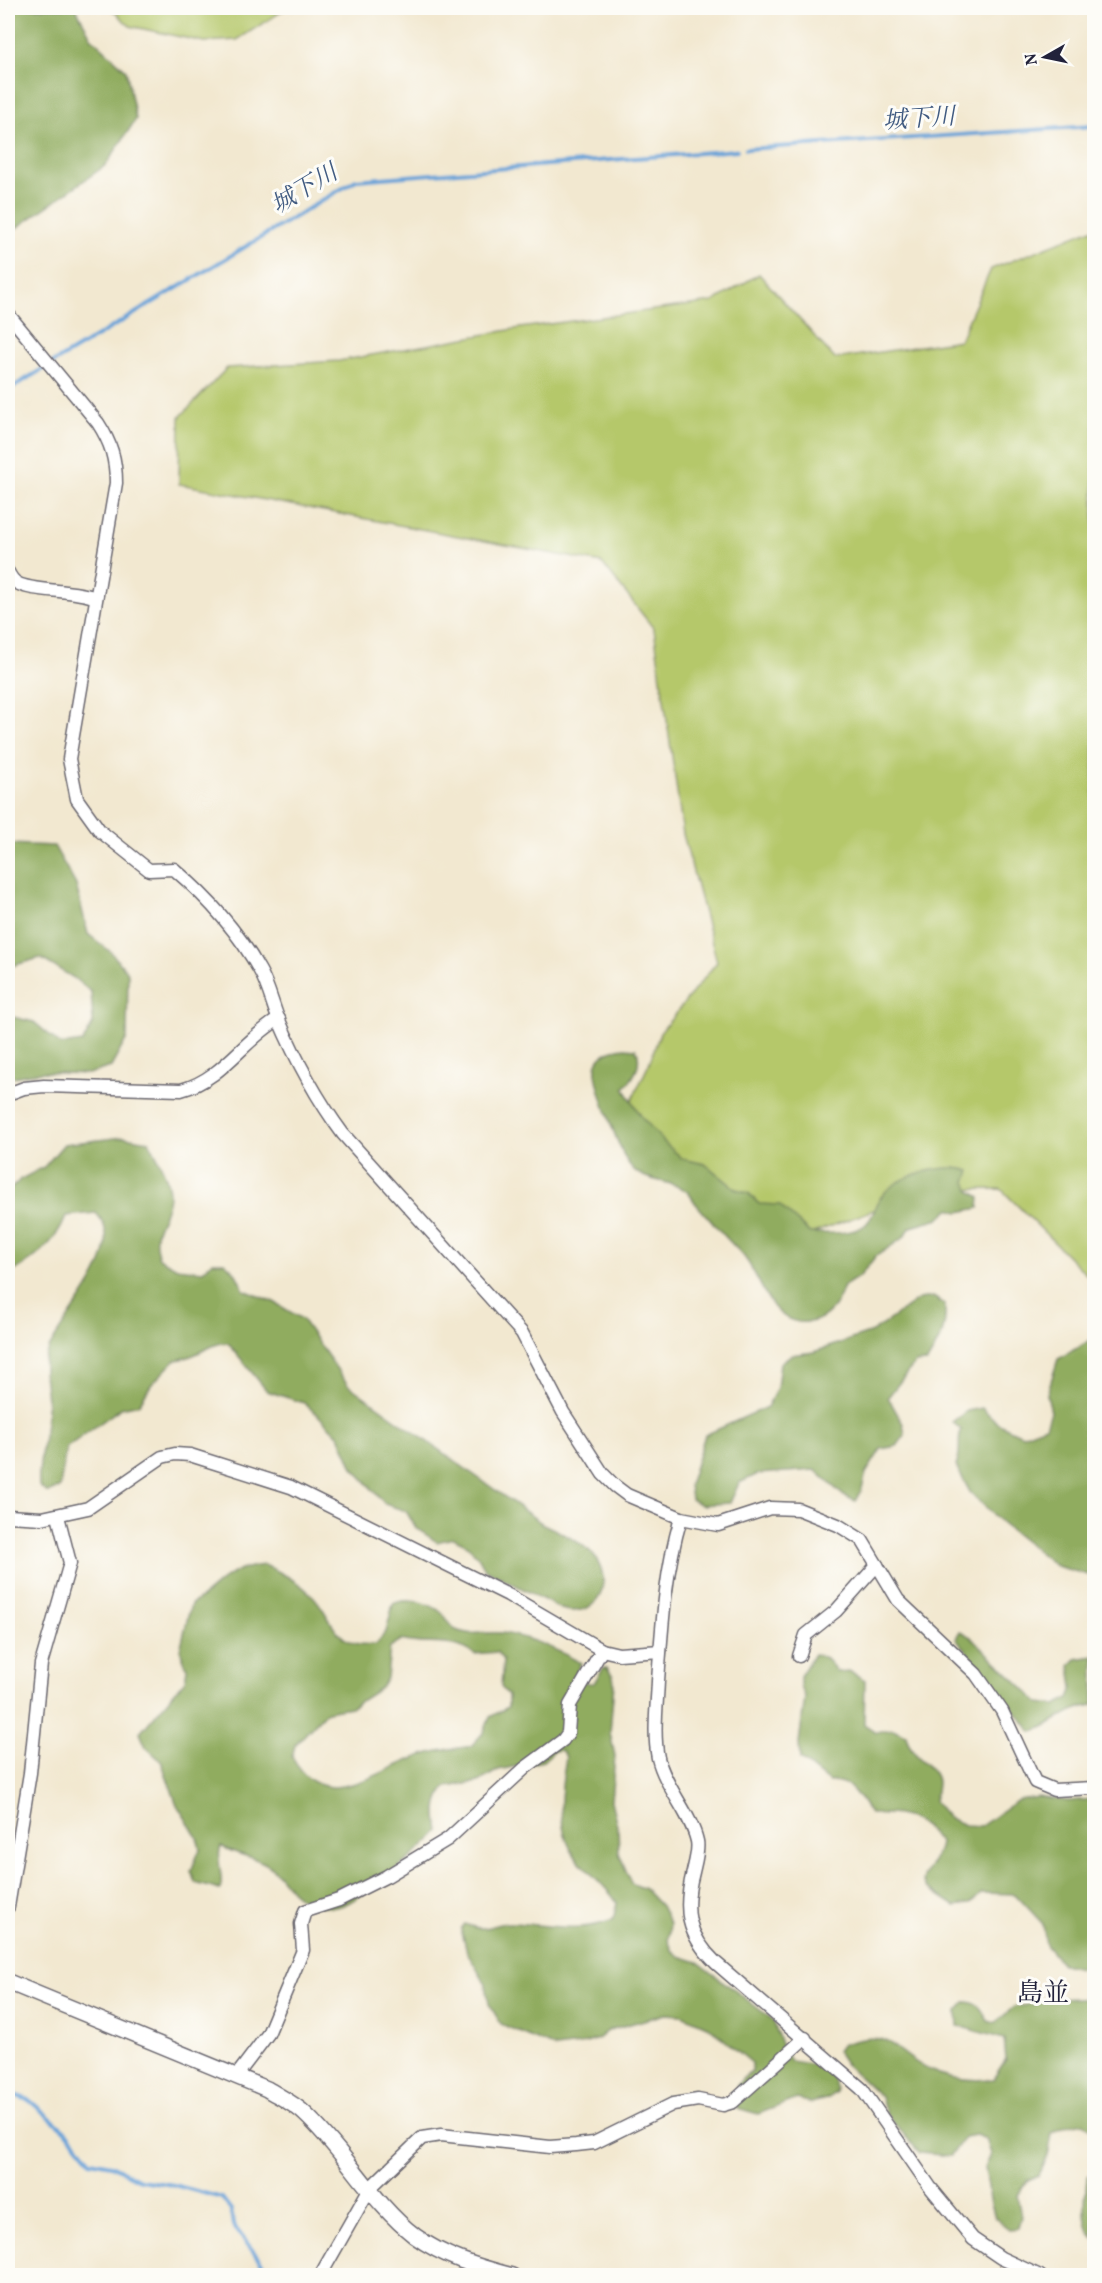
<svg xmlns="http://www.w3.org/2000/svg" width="1102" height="2283" font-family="Vollkorn,'Noto Serif JP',serif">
<rect width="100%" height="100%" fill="#fdfcf7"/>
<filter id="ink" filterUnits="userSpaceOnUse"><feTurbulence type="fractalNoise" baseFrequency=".0167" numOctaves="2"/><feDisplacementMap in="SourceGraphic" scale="12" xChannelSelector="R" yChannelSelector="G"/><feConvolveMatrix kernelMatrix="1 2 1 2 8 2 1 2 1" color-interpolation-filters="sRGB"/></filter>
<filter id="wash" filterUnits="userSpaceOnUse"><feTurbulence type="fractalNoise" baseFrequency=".008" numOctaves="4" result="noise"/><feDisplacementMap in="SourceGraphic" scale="24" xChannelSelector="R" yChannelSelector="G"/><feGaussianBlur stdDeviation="1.35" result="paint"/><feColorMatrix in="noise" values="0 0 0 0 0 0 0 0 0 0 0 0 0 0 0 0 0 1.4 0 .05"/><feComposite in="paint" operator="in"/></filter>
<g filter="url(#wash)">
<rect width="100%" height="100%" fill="#f2e8d0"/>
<g fill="#b5c86b" stroke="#6c7553" stroke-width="1.5">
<polygon points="110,8 287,8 237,40 204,42 130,26"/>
<polygon points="1094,228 1094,1282 1001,1189 927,1190 784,1244 624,1117 649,1064 660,1033 717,962 683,834 654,629 602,563 179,484 180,417 227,368 339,361 520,328 713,302 759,274 835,359 960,340 991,269"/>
</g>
<g fill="#90ac5f" stroke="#59674d" stroke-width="1.5" fill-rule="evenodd">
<polygon points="8,8 76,8 91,37 126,70 136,119 106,165 8,234"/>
<polygon points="9,844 54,846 76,885 88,934 111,952 128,973 127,1038 111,1067 88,1074 41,1072 8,1078 8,1016 34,1022 61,1045 83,1042 93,1023 91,992 74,978 40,958 8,967"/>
<path d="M 625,1048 L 636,1049 C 643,1063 634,1078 624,1088 L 641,1116 L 665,1143 L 683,1159 L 705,1164 L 736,1189 L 748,1193 L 759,1204 L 779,1205 L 810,1233 C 826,1233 852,1235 865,1225 C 874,1217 875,1206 881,1197 C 897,1175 945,1162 970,1171 L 966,1182 L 970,1191 L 980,1197 L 979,1208 L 959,1212 L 949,1209 L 939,1219 L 911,1227 L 903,1238 L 875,1257 L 860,1276 L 844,1286 C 837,1307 824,1325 799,1322 C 765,1317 761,1273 740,1252 C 725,1237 711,1221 697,1205 C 693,1201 691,1194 686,1191 C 670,1179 646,1183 632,1168 C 621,1157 593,1080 596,1066 C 599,1053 613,1049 625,1048 Z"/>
<path d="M 124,1137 L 149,1141 C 157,1157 169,1177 169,1195 C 168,1221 148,1226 159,1258 L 177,1268 L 203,1271 L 212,1262 L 224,1262 L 235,1272 L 244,1290 L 274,1302 L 302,1319 L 348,1385 L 543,1524 C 558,1531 589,1545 597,1560 C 614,1589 594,1619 561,1609 L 485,1569 L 477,1555 L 464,1543 L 453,1538 L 437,1542 L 416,1528 L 406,1511 L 385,1504 L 353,1467 L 339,1436 L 323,1420 L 304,1403 L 267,1391 L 228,1343 C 212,1341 196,1359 175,1360 L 151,1385 L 139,1404 L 121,1408 L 66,1448 L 60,1487 L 48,1493 L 39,1486 C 37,1457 49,1428 47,1400 C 46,1385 41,1368 46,1354 C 60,1319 133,1251 96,1213 L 66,1216 C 55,1245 33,1260 8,1275 L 8,1191 L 21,1179 L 44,1167 L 64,1144 Z"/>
<path d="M 933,1297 L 944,1304 C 949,1327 938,1343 927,1362 L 915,1363 L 888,1397 L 903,1424 L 905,1435 L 897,1446 L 881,1449 L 866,1473 L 861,1492 L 856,1501 L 844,1496 L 815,1470 L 758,1474 L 739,1483 L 730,1503 L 701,1505 L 691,1499 L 689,1485 L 705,1435 L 767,1407 L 777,1388 L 780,1363 L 791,1355 L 814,1352 L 872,1332 L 919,1299 Z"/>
<path d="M 1094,1338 L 1094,1572 L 1088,1575 L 1056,1566 L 1002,1523 L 970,1492 L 956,1466 C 962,1453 957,1443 961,1429 L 952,1422 L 967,1411 L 982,1408 L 999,1424 L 1022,1435 L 1046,1426 L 1051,1412 L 1047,1394 L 1058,1359 Z"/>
<path d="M 264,1565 C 282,1572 297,1581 311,1594 C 335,1617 331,1649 376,1644 L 386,1632 L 393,1604 C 406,1597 429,1602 441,1612 C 447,1617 450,1626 456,1630 C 470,1637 487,1631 503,1633 C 529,1637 558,1650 581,1663 L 577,1671 C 581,1679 584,1685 594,1683 L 603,1668 L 607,1668 L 613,1676 L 614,1683 L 610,1733 L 615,1756 L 611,1801 L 618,1829 L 619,1853 L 631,1883 L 645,1889 L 661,1906 L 670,1924 L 668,1940 L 672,1950 L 679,1956 L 698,1962 L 773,2020 L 782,2047 L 790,2061 C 812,2064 836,2065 836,2092 L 826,2099 L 811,2103 L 797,2099 L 758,2114 L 737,2108 C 733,2090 736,2081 752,2072 L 752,2063 L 709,2027 L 682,2015 L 665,2014 L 609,2030 L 598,2039 L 580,2045 L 555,2048 L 501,2024 L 489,2004 L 486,1985 L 467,1952 L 461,1929 L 465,1924 C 488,1934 489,1923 510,1923 C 547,1924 577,1934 613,1920 L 617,1903 C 605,1883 583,1870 571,1850 C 556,1822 561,1787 566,1757 L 561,1750 L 554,1751 L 543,1761 L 498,1770 L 479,1782 L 446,1787 C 435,1801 436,1814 439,1831 C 425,1847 355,1906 336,1907 C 328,1908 311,1904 304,1900 C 288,1893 282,1874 268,1865 C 253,1856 236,1855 221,1846 C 215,1865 225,1875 220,1890 L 195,1883 L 191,1871 L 200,1849 L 197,1837 L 177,1805 L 161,1761 L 146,1747 L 140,1733 L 185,1680 L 187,1668 L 180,1650 L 191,1604 C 209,1595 220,1578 239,1570 C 247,1567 256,1566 264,1565 ZM 401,1640 C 426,1647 454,1638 474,1654 L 497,1652 L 503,1660 L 501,1687 L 508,1695 L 508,1707 L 490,1717 L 484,1732 L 471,1746 C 458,1749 443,1749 430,1753 C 383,1764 325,1821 292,1757 L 295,1745 L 327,1711 L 351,1707 L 381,1688 L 387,1678 L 390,1647 Z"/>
<path d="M 960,1631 L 971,1637 L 1039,1703 L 1056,1705 L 1069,1698 L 1073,1688 L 1070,1665 L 1076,1659 L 1094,1656 L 1094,1705 C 1070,1707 1055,1724 1032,1732 L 956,1638 Z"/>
<path d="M 814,1654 L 826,1658 L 837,1672 L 849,1671 L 865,1680 L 864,1724 L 876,1732 L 893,1729 L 906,1735 C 911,1760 936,1765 937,1782 C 937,1788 935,1795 934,1801 L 948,1818 L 965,1825 L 981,1826 L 1018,1800 L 1038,1797 L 1068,1801 L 1094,1799 L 1094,1965 L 1085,1969 L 1062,1964 L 1046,1945 L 1043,1924 L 1015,1894 L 982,1893 L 970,1904 L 955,1906 L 926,1887 L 923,1881 C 927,1866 938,1859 940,1843 C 920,1817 902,1812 870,1814 C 859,1798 850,1778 829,1782 L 800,1759 L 799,1743 L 805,1697 L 800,1686 L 800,1676 Z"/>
<path d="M 1094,1997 L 1094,2132 L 1083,2122 L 1065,2126 L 1052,2133 L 1048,2156 L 1039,2175 L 1028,2180 L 1017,2195 L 1021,2216 L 1018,2228 L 1009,2229 L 995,2218 L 990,2199 L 985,2168 L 991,2154 L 986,2139 L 976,2135 L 964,2137 L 951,2156 L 920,2153 L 886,2114 L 881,2097 L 846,2065 L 837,2051 L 841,2045 C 891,2026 890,2050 929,2070 C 950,2080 971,2081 993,2079 L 1006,2059 L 1004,2039 L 958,2026 L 957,2011 L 965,2002 C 979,2002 982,2009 988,2021 L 995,2023 L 1014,2007 L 1060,1999 Z"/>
<path d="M 1094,2173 L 1094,2238 C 1080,2225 1086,2195 1087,2177 Z"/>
</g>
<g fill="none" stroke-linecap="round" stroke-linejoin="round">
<g stroke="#68a2d8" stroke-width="4">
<polyline points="746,149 1094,126"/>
<polyline points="8,390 356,180 737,150"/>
<polyline points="8,2093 29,2100 68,2133 91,2161 111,2165 140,2180 174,2185 222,2198 231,2210 233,2225 272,2276"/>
</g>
</g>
</g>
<g filter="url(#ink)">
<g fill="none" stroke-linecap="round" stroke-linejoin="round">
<g stroke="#6b676f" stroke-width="15">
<g id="minor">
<path d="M 8,314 L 98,423 C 111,443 116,459 116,483 L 69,759 L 77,799 L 100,831 L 149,870 L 174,869 C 208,898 238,931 260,971 C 268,985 272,1003 278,1018 C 295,1058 317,1099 343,1134 L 522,1333 L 563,1412 L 603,1474 L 615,1486 L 627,1495 L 681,1518 L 718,1525 L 770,1508 L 798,1509 L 838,1525 L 862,1540 L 898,1600 L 976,1674 L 1002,1711 L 1035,1782 L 1054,1790 L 1094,1788"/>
<path d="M 8,572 C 10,576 13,581 17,583 C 31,592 74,589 96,598"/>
<path d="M 8,1094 L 24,1088 L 44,1086 L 181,1090 C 223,1079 243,1040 279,1019"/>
<polyline points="8,1516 42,1518 88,1508 162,1457 175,1454 190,1455 291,1487 508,1595 602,1650 619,1654 660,1651"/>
<path d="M 681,1518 C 665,1571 662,1626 658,1681 C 657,1706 653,1733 658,1758 C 665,1787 691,1814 697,1841 C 699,1850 695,1863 693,1872 C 683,1910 687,1935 716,1963 L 862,2089 L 930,2187 L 973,2239 L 1001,2258 L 1040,2276"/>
<polyline points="799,1656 806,1635 836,1611 877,1565"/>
<polyline points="8,1907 30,1773 41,1664 70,1563 58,1516"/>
<polyline points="237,2075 268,2034 303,1950 301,1924 305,1911 339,1900 387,1876 448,1839 525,1768 563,1740 568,1733 570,1705 602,1650"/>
<polyline points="320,2276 370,2188 422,2138 441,2135 550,2147 576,2145 594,2143 673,2104 698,2100 723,2105 733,2102 805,2038"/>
</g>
</g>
<g stroke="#6b676f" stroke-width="18">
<path id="tertiary" d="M 8,1982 L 267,2089 C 280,2097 295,2104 305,2114 C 345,2151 372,2203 415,2236 C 444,2257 478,2267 512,2276"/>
</g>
<use href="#minor" stroke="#fff" stroke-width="12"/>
<use href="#tertiary" stroke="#fff" stroke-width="15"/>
</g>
</g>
<g text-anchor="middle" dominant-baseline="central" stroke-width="6" stroke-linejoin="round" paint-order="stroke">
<g font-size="24" font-style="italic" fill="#425c82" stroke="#fdfcf7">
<text transform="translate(919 120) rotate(-4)">城下川</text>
<text transform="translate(305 190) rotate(-31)">城下川</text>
</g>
<g font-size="26" fill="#22223b" stroke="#fdfcf7">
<text x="1043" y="1994">島並</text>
</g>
</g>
<rect width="1102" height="2283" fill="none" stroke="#fdfcf7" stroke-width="30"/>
<g transform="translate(1045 57) rotate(261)" stroke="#fdfcf7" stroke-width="4.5" paint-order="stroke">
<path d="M0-4.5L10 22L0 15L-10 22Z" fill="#22223b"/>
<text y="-9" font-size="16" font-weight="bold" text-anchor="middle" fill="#22223b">N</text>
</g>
</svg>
